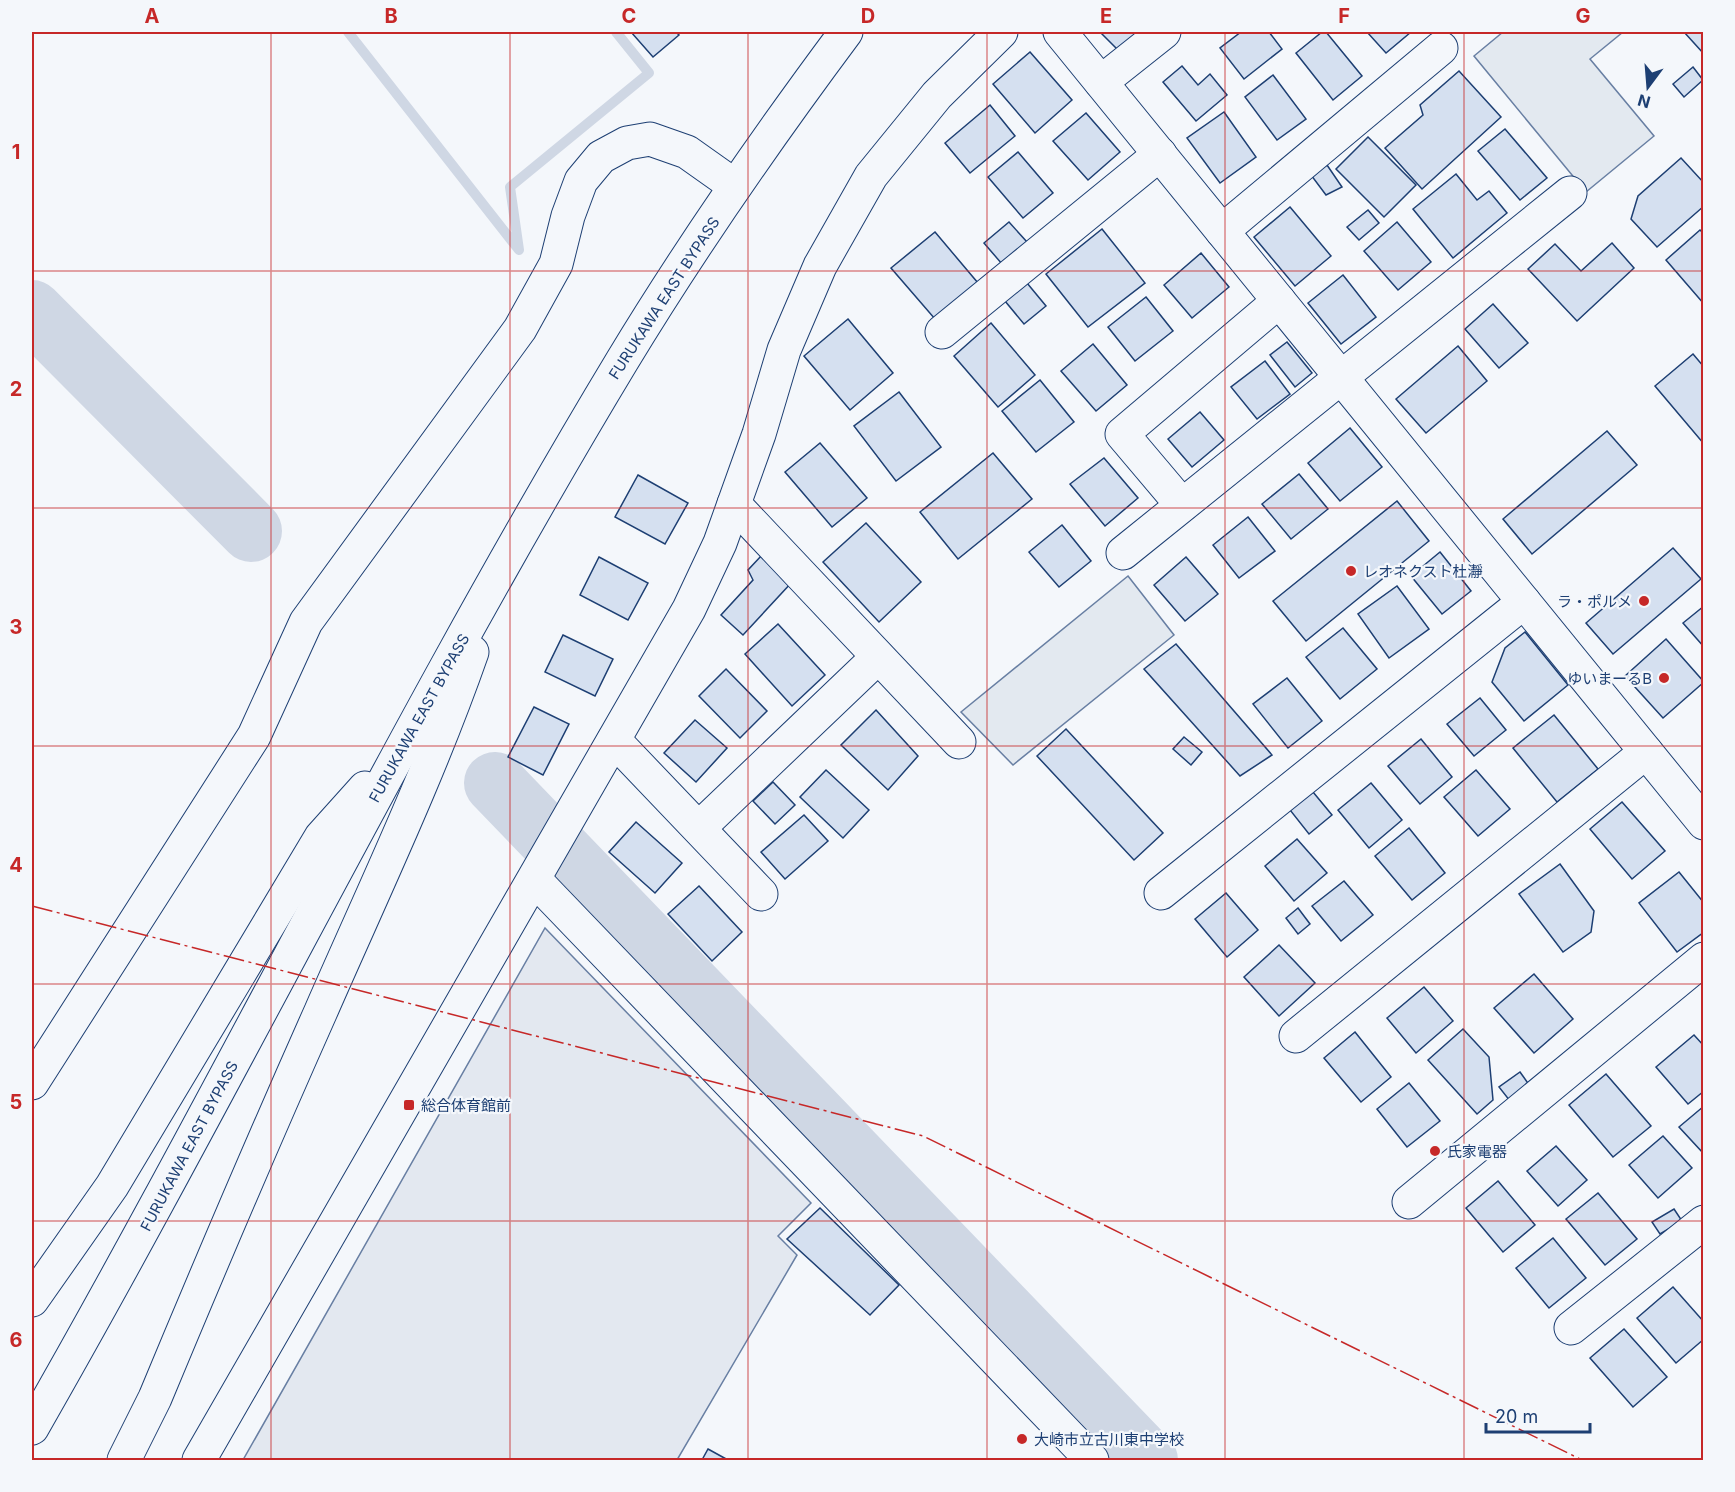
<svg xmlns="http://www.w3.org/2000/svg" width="1735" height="1492" font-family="Inter,'Noto Sans JP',sans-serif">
<rect width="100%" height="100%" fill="#f4f7fb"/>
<g fill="#e3e9f0" stroke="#687fa3" stroke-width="1.5">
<polygon points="1503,32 1623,32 1590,59 1654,136 1586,192 1474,56"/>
<polygon points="1128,576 1174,635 1013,765 961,712"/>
</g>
<polygon fill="#e3e8f0" stroke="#687fa3" stroke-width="1.5" points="545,928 811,1203 778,1236 797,1255 677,1460 243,1460"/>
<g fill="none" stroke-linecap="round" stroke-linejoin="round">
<polyline stroke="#cfd7e4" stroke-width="10" points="348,32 519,250 510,187 649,73 616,32"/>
<g stroke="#cfd7e4" stroke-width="62">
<polyline points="32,311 251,531"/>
<polyline points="495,783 1147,1460"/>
</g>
</g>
<g fill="#d5e0f0" stroke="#1d3f73" stroke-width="1.5">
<polygon points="631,32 676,32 679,35 653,57"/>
<polygon points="1100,32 1140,32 1119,51"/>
<polygon points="1241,32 1269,32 1282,49 1244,79 1220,48"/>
<polygon points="1322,32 1326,32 1362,76 1333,100 1296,53"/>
<polygon points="1367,32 1411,32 1386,53"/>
<polygon points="1684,32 1704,32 1704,54"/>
<polygon points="1030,52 1072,100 1035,133 993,84"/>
<polygon points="1182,66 1198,85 1210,74 1227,95 1196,121 1163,82"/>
<polygon points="1693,67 1703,80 1684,97 1673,84"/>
<polygon points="1459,71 1501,117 1422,189 1385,148 1423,115 1420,105"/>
<polygon points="1273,75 1306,119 1277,140 1245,97"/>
<polygon points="990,105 1015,136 970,173 945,143"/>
<polygon points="1224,112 1256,157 1220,183 1187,138"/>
<polygon points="1086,113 1120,152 1088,180 1053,141"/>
<polygon points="1505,129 1547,178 1520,200 1478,151"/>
<polygon points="1368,137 1416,185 1384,217 1336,169"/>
<polygon points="1018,152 1053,193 1023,218 988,177"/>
<polygon points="1681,158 1704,183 1704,206 1657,247 1631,219 1638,196"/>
<polygon points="1327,165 1342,187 1326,195 1311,175"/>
<polygon points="1456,174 1477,200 1489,191 1507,213 1453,258 1413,209"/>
<polygon points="1290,207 1331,256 1295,286 1254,237"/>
<polygon points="1368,210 1379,223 1359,240 1347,227"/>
<polygon points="1009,222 1027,242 1002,264 984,243"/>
<polygon points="1397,222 1431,262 1398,290 1364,251"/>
<polygon points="1102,229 1145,283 1088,327 1046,274"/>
<polygon points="1700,230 1704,234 1704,304 1666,260"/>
<polygon points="935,232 978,283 935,319 891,268"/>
<polygon points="1612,243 1634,268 1577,321 1528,269 1555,244 1581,271"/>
<polygon points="1201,253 1229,287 1192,318 1164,285"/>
<polygon points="1343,275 1376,317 1341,344 1308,303"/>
<polygon points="1027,283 1046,306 1024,324 1005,301"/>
<polygon points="1146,297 1173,331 1135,361 1108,327"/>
<polygon points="1493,304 1528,343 1499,368 1465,329"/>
<polygon points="848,319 893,373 850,410 804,356"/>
<polygon points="991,323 1035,375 998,407 954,356"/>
<polygon points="1287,342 1312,373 1295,387 1270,355"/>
<polygon points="1093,344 1127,385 1096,411 1061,371"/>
<polygon points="1458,346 1487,381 1426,433 1396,399"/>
<polygon points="1693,354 1704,367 1704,444 1655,386"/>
<polygon points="1265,361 1290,394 1257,419 1231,387"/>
<polygon points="1040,380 1074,422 1036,452 1002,411"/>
<polygon points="899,392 941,447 896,481 854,426"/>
<polygon points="1200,412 1224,440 1192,467 1168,439"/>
<polygon points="1350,428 1382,467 1340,501 1308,463"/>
<polygon points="1607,431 1637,465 1532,554 1503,519"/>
<polygon points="820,443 867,498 832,527 785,472"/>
<polygon points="993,453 1032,499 958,559 920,512"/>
<polygon points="1104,458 1138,498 1105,526 1070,484"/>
<polygon points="1299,474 1328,509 1291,539 1262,504"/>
<polygon points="638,475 688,503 665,544 615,517"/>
<polygon points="1397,501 1429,541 1306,641 1273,601"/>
<polygon points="1248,517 1275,551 1239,578 1213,545"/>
<polygon points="866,523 921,582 879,622 823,562"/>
<polygon points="1062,525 1091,561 1059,587 1029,552"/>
<polygon points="1673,548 1701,579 1613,654 1586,623"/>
<polygon points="1440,552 1471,591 1442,614 1411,576"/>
<polygon points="762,555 792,582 743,635 721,615 753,580 748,570"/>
<polygon points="599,557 648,583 628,620 580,595"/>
<polygon points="1186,557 1218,594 1185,621 1154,585"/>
<polygon points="1397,586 1429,629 1389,658 1358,614"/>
<polygon points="1704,606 1704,647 1683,623"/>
<polygon points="778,624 825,675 792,706 745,654"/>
<polygon points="1343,628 1377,669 1340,699 1306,657"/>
<polygon points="1525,632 1568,685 1524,721 1492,682 1505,648"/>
<polygon points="563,635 613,659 595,696 545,672"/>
<polygon points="1666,639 1704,682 1663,718 1625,676"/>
<polygon points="1176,644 1272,755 1240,776 1144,669"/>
<polygon points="726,669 767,711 740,738 699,696"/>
<polygon points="1287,678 1322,721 1288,748 1253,704"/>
<polygon points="1480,698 1506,730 1474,756 1447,724"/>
<polygon points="534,707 569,724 543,775 508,757"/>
<polygon points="876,710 918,756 888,790 841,745"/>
<polygon points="1554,715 1598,769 1557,802 1513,748"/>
<polygon points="695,720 727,748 696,782 664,753"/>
<polygon points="1066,729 1163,833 1134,860 1037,756"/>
<polygon points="1184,737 1202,752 1191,765 1173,749"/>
<polygon points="1421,739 1452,777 1420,804 1388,766"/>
<polygon points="826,770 869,810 843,838 800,797"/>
<polygon points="1476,770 1510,809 1478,836 1444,797"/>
<polygon points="773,782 795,805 775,824 753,801"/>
<polygon points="1371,783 1402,820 1369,848 1338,810"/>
<polygon points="1313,792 1332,815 1309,834 1290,810"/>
<polygon points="1622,802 1665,851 1632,879 1590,829"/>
<polygon points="804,815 828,841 785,879 761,852"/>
<polygon points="636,822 682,863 655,893 609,852"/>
<polygon points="1409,828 1445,873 1412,900 1375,856"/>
<polygon points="1297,839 1327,873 1294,901 1265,866"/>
<polygon points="1560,864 1594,911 1591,932 1563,952 1519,894"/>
<polygon points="1679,872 1704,903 1704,932 1677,952 1639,903"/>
<polygon points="1344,881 1373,915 1341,941 1312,906"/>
<polygon points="699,886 742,932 712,961 668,914"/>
<polygon points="1226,893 1258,930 1227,957 1195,919"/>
<polygon points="1298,908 1310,924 1298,934 1286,918"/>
<polygon points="1279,945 1315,983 1279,1016 1244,977"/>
<polygon points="1534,974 1573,1019 1534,1053 1494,1008"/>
<polygon points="1424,987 1453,1021 1416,1053 1387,1018"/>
<polygon points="1463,1029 1489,1057 1493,1100 1477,1114 1428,1060"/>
<polygon points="1355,1032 1391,1077 1361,1102 1324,1058"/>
<polygon points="1694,1035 1704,1046 1704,1091 1688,1104 1656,1067"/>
<polygon points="1520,1072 1530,1086 1510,1101 1499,1087"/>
<polygon points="1606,1074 1651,1126 1613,1157 1569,1105"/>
<polygon points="1409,1083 1440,1121 1407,1147 1377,1109"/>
<polygon points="1704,1106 1704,1154 1679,1127"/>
<polygon points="1663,1136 1692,1168 1658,1198 1629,1165"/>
<polygon points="1556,1146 1587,1180 1558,1206 1527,1171"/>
<polygon points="1498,1181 1535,1225 1503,1252 1466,1208"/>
<polygon points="1598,1193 1637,1239 1605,1265 1566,1219"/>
<polygon points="820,1208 899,1285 870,1315 787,1239"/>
<polygon points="1674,1209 1682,1221 1660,1234 1652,1222"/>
<polygon points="1553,1238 1586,1278 1549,1308 1516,1268"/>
<polygon points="1673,1287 1704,1322 1704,1339 1676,1363 1637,1318"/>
<polygon points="1624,1329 1667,1377 1633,1407 1590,1358"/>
<polygon points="708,1449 728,1460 702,1460"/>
</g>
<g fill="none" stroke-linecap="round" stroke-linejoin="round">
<g stroke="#1d3f73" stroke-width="35">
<g id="minor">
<polyline points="1060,32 1704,823"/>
<polyline points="1101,82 1164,32"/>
<polyline points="1222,231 1441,48"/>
<polyline points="942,332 1160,154"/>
<polyline points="734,504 959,742"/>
<polyline points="1182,505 1122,434 1279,301"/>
<polyline points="1123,553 1570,193"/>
<polyline points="614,740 761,894"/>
<polyline points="699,828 878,657"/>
<polyline points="535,880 1092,1460"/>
<polyline points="1161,893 1524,602"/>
<polyline points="1296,1036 1646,752"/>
<polyline points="32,1083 254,736 306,622 520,329 556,264 568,216 581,181 601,157 627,143 650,139 687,152 735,186"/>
<polyline points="1409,1202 1704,959"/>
<polyline points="1571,1328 1704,1222"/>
<polyline points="199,1460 689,609 720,543 759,434 784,350 820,266 871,176 937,95 1001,32"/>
</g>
</g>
<g stroke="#1d3f73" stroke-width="35">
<g id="highway">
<polyline points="32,1300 112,1186 321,837 365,788"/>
<path d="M 32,1428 C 234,1075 412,709 622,361 C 691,247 767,138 846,32"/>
<path d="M 124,1460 L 155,1398 C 209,1268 264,1139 321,1011 C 373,892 429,775 472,652"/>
</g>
</g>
<use href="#minor" stroke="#f4f7fb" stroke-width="33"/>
<use href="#highway" stroke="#f4f7fb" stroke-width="33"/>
<polyline stroke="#c62828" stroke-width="1.5" stroke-dasharray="21 4.5 3 4.5" stroke-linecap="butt" points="32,906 923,1136 1582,1460"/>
</g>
<path fill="none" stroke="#c62828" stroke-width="1.5" stroke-opacity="0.55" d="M 271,32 L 271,1460M 510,32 L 510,1460M 748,32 L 748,1460M 987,32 L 987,1460M 1225,32 L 1225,1460M 1464,32 L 1464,1460M 32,271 L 1704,271M 32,508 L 1704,508M 32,746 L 1704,746M 32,984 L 1704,984M 32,1221 L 1704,1221"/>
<g fill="#c62828" stroke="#f4f7fb" stroke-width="2">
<circle cx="1351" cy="571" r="6"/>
<circle cx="1644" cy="601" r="6"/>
<circle cx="1664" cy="678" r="6"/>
<rect x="403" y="1099" width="12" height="12" rx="3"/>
<circle cx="1435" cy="1151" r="6"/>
<circle cx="1022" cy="1439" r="6"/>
</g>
<g text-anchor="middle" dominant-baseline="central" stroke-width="4.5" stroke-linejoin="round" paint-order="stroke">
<g font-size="15" fill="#1d3f73" stroke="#f4f7fb">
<text transform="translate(664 298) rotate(-57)">FURUKAWA EAST BYPASS</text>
<text transform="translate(419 718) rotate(-61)">FURUKAWA EAST BYPASS</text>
<text transform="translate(189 1146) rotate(-62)">FURUKAWA EAST BYPASS</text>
</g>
<g font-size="15" fill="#1d3f73" stroke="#f4f7fb" text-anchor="start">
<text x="1363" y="571">レオネクスト杜瀞</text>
<text x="1632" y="601" text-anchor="end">ラ・ポルメ</text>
<text x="1652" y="678" text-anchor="end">ゆいまーるB</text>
<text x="421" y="1105">総合体育館前</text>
<text x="1447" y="1151">氏家電器</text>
<text x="1034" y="1439">大崎市立古川東中学校</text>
</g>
</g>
<rect width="1735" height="1492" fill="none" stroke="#f4f7fb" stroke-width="66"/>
<g transform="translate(1648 87) rotate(196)" stroke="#f4f7fb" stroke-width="4.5" paint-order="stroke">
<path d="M0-4.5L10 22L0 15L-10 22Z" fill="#1d3f73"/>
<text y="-9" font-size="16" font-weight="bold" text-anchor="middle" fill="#1d3f73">N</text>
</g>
<path d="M1486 1423v9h104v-9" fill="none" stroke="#1d3f73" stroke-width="3"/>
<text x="1495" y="1423" font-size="18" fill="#1d3f73" stroke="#f4f7fb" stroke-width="4.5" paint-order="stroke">20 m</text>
<rect x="33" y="33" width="1669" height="1426" fill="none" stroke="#c62828" stroke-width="2"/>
<g font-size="20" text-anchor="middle" font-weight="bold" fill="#c62828">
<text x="152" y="23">A</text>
<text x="391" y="23">B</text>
<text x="629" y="23">C</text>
<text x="868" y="23">D</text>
<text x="1106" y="23">E</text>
<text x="1344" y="23">F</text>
<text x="1583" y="23">G</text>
<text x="16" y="159">1</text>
<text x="16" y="396">2</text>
<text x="16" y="634">3</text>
<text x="16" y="872">4</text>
<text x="16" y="1109">5</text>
<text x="16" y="1347">6</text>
</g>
</svg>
